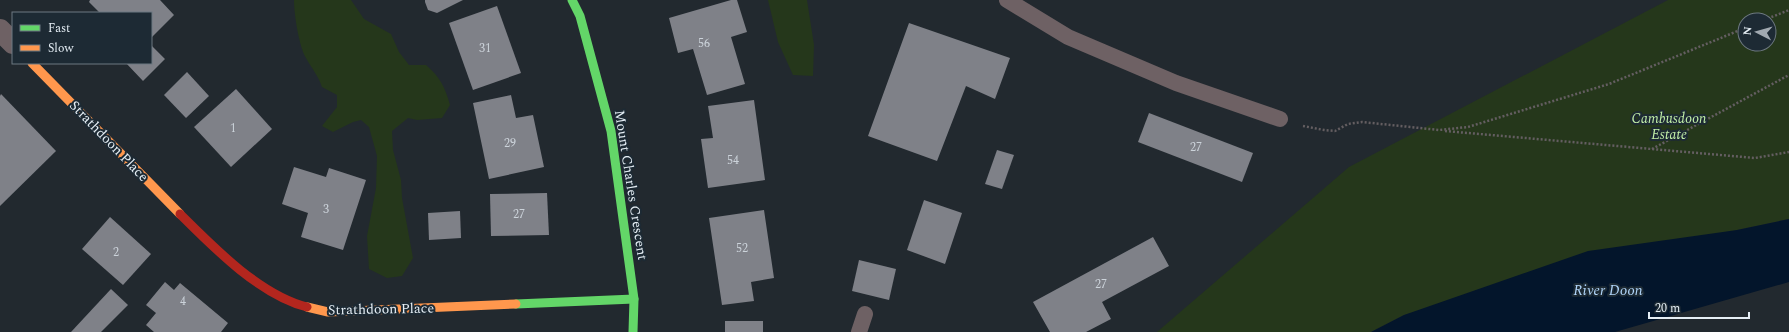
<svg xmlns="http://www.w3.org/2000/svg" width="1789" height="332" font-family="Spectral,serif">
<rect width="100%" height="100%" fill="#22292f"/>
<g fill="#25371b" fill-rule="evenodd">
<path d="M 294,0 L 351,0 L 364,19 L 391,34 L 399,52 L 409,65 L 426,65 C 440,77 445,87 450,105 L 442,118 L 417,120 L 408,118 L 392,131 L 393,150 L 401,180 L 402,198 L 413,258 L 402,276 L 387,278 L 369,269 L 367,236 L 376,188 L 377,156 L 369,127 L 361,120 L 353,122 L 333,132 L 322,126 L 337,107 L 337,95 L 322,87 C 318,75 312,69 306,58 C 299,46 294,14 294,0 Z"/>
<polygon points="768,0 807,0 814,45 813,76 793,75 778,42"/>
<path d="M 1668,0 L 1789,0 L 1789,219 L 1737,230 L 1404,315 L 1371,332 L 1157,332 L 1349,167 ZM 1745,20 L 1769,20 L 1769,44 L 1745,44 Z"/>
</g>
<polygon fill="#03152b" points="1789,219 1789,282 1615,332 1371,332 1404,315 1588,251 1737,230"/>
<g fill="#7f8188">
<polygon points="90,0 160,0 174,15 151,38 151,13 100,13 89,2"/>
<polygon points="425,0 463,0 437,13 428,10 425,2"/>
<polygon points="731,0 737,0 747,32 731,37 745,84 707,95 693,49 678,53 669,18"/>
<polygon points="497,6 521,73 473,90 449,23"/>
<polygon points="909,23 1010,58 995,99 966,86 937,161 868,136"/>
<polygon points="151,45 165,59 143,81 126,63 151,63"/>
<polygon points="187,72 209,96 186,118 164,95"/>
<polygon points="236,89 272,129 231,167 194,127"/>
<polygon points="1,94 56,151 0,206 0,96"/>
<polygon points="511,95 516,118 533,115 544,167 489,179 473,103"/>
<polygon points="754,100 765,180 708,188 701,139 713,138 708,106"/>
<polygon points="1149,113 1253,153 1242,182 1138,142"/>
<polygon points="997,150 1014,155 1002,189 985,184"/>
<polygon points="294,167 326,177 329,168 366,180 343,250 301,237 308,213 282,204"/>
<polygon points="547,193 549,235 491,236 490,194"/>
<polygon points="924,200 962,213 945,264 907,250"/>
<polygon points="764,210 774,278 751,282 754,301 722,305 709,218"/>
<polygon points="460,211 461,238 429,240 428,213"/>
<polygon points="110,217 151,254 123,285 82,249"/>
<polygon points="1153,237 1169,266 1102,302 1111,319 1086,332 1050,332 1033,302"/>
<polygon points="859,260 896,269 889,300 852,291"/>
<polygon points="165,282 174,290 180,283 228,323 221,332 154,332 146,325 156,313 146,305"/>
<polygon points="111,289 128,305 101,332 71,332"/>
<rect x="725" y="321" width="38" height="11"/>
</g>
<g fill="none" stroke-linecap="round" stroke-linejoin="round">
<g stroke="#645e61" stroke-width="2.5" stroke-dasharray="2 2" stroke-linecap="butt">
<polyline points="1764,20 1789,10"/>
<polyline points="1303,126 1324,130 1335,131 1348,124 1362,122 1439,130 1468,127 1609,84 1745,28"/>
<polyline points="1445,131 1755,158 1789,152"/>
<polyline points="1652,149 1789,75"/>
</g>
<g stroke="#6e6164" stroke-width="16">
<polyline points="1007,0 1068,37 1176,83 1280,119"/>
<polyline points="859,332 865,314"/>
</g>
<polyline stroke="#6e6164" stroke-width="22" points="0,30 13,43"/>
<g stroke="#63d668" stroke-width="9">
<polyline points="572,0 580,16 611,131 634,299 633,332"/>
<polyline points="516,304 634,299"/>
</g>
<g stroke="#ff974d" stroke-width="9">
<polyline points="32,63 180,214"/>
<polyline points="307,307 328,312 516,304"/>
</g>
<path stroke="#b3261e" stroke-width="9" d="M 180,214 C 214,248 260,295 307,307"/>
</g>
<g text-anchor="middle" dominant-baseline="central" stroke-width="4" stroke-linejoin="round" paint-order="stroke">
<g font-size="12" fill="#ccd3da">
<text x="704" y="43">56</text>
<text x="485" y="48">31</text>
<text x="233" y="128">1</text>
<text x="510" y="143">29</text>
<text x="1196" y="147">27</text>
<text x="733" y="160">54</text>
<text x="326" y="209">3</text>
<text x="519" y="214">27</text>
<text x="742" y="248">52</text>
<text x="116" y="252">2</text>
<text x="1101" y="284">27</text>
<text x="183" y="301">4</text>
</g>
<g font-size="14" font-style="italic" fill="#c2efa8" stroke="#1d2a34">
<text x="1669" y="118">Cambusdoon<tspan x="1669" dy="16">Estate</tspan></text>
</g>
<g font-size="14" fill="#e5eef5" stroke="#1d2a34">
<text transform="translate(109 141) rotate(46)">Strathdoon Place</text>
<text transform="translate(631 185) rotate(81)">Mount Charles Crescent</text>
<text transform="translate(381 309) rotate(-1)">Strathdoon Place</text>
</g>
<g font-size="15" font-style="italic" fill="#b0d4f8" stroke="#1d2a34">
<text x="1608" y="290">River Doon</text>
</g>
</g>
<rect x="12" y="12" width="140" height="52" fill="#1d2a34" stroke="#6d7881"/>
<rect x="20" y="25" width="20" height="6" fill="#63d668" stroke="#6d7881"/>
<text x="48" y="32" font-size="12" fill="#e5eef5">Fast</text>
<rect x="20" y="45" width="20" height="6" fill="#ff974d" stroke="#6d7881"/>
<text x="48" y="52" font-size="12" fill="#e5eef5">Slow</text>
<g transform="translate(1757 32) rotate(276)"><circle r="19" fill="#1d2a34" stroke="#6d7881"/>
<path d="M0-3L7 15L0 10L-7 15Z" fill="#a1a9b0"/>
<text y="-6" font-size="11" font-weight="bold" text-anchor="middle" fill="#e5eef5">N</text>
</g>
<path d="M1649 312v6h100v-6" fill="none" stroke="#e5eef5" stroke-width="2"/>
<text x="1655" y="312" font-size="12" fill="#e5eef5" stroke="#1d2a34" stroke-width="3" paint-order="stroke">20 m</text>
</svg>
